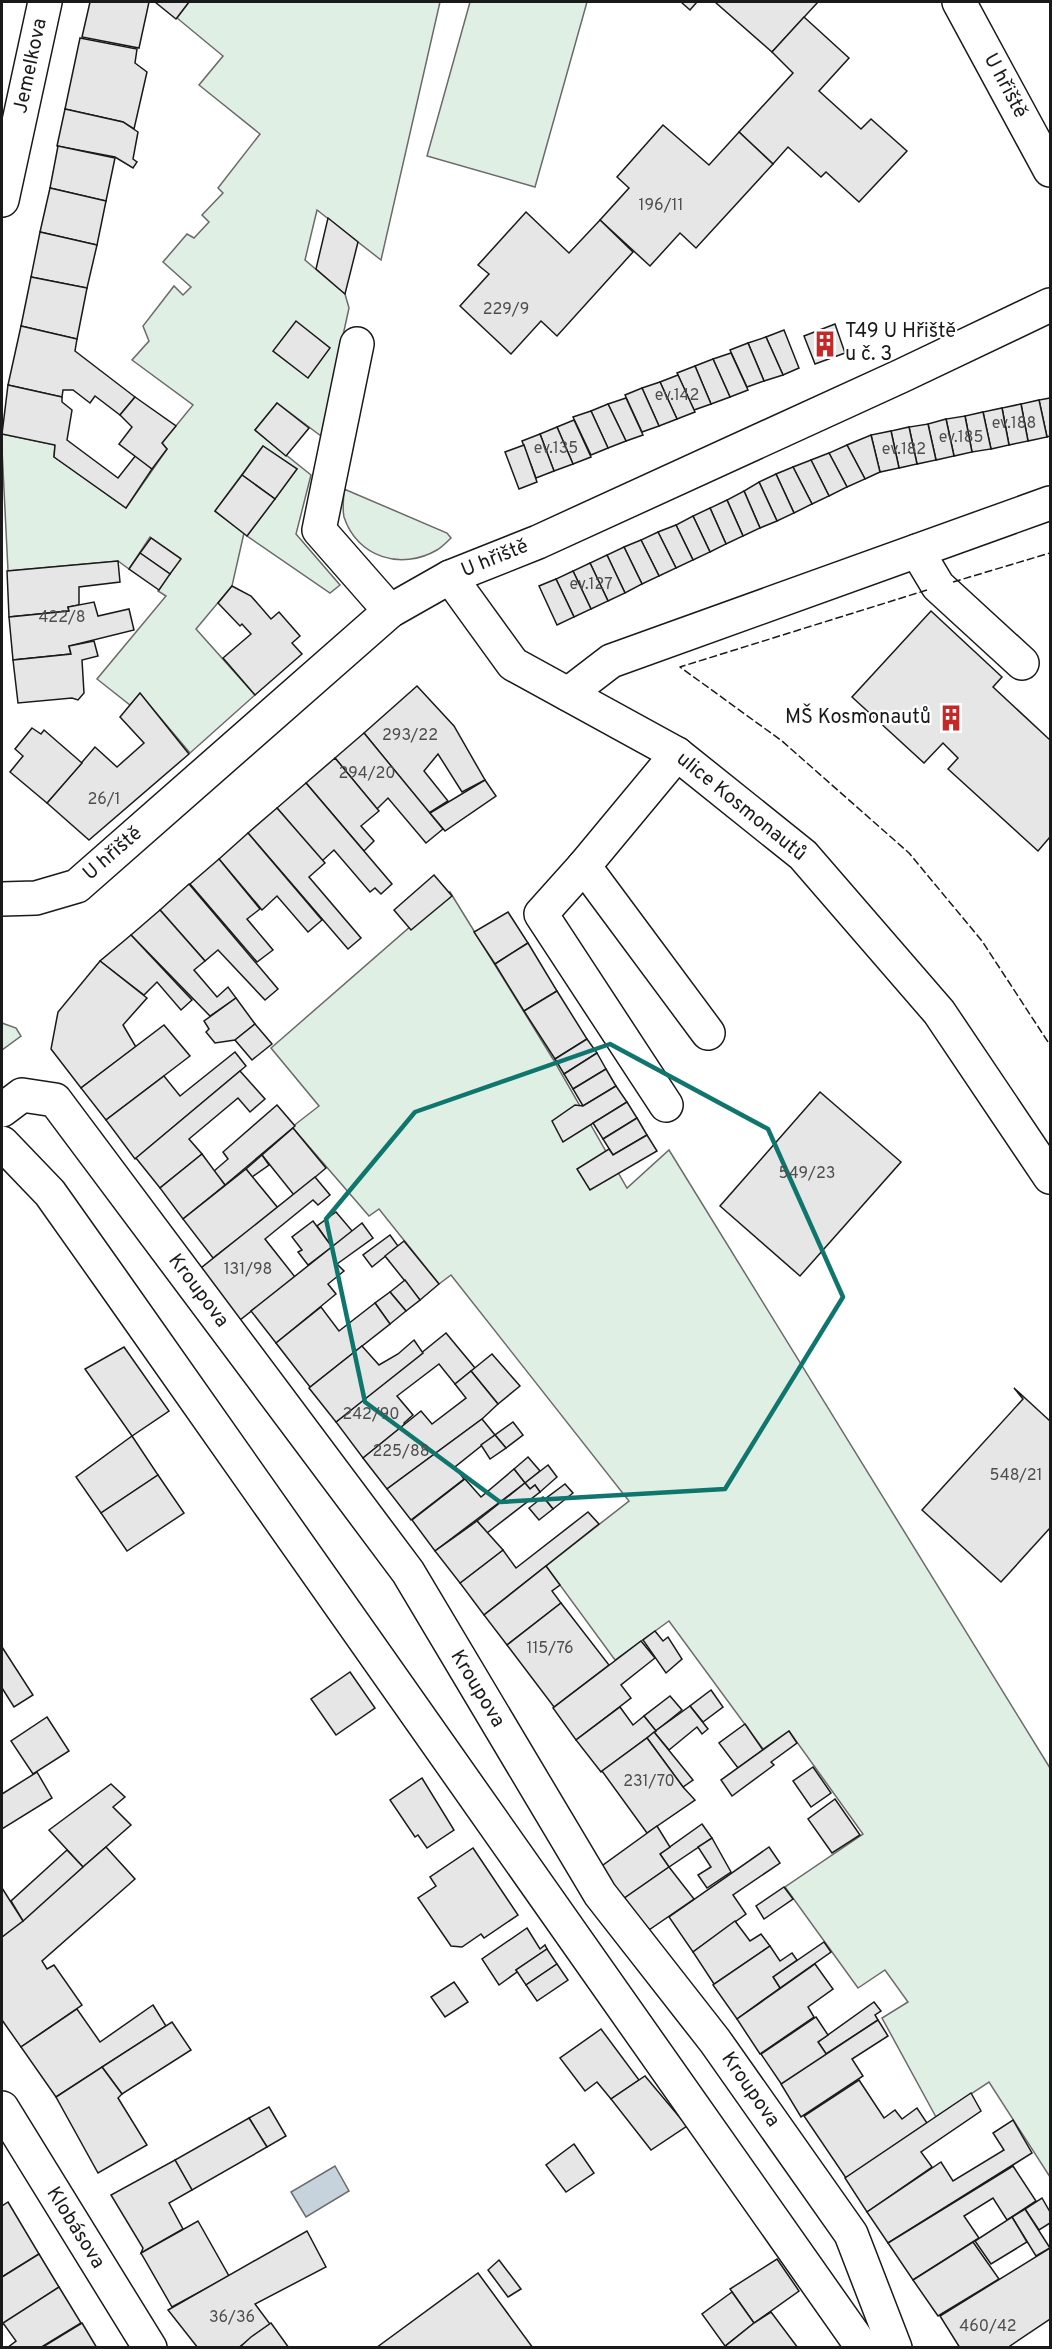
<svg xmlns="http://www.w3.org/2000/svg" width="1052" height="2349" font-family="Overpass,sans-serif">
<rect width="100%" height="100%" fill="#fff"/>
<g fill="#e0efe3" stroke="#6a6a6a" stroke-width="1.5">
<polygon points="189,2 440,2 381,260 317,210 305,260 345,294 349,308 321,436 277,403 255,430 311,475 296,534 340,585 330,593 247,536 297,469 263,446 215,511 244,533 232,586 196,629 255,695 190,753 141,695 130,705 97,679 166,596 158,591 180,558 150,537 129,569 118,561 8,571 2,449 2,434 55,445 54,457 126,508 167,449 162,443 193,405 132,360 149,341 143,326 174,286 183,295 191,287 163,262 187,234 194,238 209,222 202,215 223,193 218,188 260,134 199,85 223,56 177,18"/>
<polygon points="470,2 587,2 535,187 427,156"/>
<path d="M 344,489 L 447,533 L 451,538 C 447,542 442,547 437,550 C 401,571 357,557 344,517 C 342,509 344,497 344,489 Z"/>
<polygon points="450,892 553,1059 627,1188 669,1150 1050,1768 1050,2177 989,2082 936,2117 882,2018 908,2002 885,1970 858,1988 785,1887 863,1834 789,1731 763,1749 669,1621 615,1660 546,1566 629,1501 451,1275 439,1284 379,1209 369,1216 292,1127 319,1106 271,1048"/>
<polygon points="2,1023 16,1028 21,1036 2,1050"/>
</g>
<polygon fill="#c6d2dc" stroke="#6a6a6a" stroke-width="1.5" points="335,2166 349,2191 306,2217 291,2192"/>
<g fill="#e6e6e6" stroke="#1a1a1a" stroke-width="1.5">
<polygon points="90,2 149,2 139,48 82,37"/>
<polygon points="155,2 189,2 176,19"/>
<polygon points="681,2 697,2 690,10"/>
<polygon points="715,2 818,2 772,52"/>
<polygon points="804,17 849,58 819,91 861,129 871,119 907,151 859,202 826,172 821,177 788,147 773,164 739,132 793,73 772,52"/>
<polygon points="80,38 137,49 135,63 147,72 134,129 123,122 65,109"/>
<polygon points="65,109 123,122 138,132 133,159 137,162 133,168 115,157 57,146"/>
<polygon points="663,125 709,165 739,132 773,164 696,248 680,233 650,266 600,220 629,188 617,177"/>
<polygon points="58,146 115,158 106,201 50,188"/>
<polygon points="50,188 106,201 97,245 40,232"/>
<polygon points="526,212 569,253 600,220 633,252 557,336 541,321 511,354 460,306 489,274 478,265"/>
<polygon points="328,218 358,242 345,294 316,269"/>
<polygon points="40,232 97,245 87,288 31,277"/>
<polygon points="31,277 87,288 77,339 21,326"/>
<polygon points="296,321 330,348 308,378 273,351"/>
<polygon points="835,324 845,353 815,364 804,336"/>
<polygon points="21,326 77,339 75,351 135,397 120,415 95,396 90,403 73,390 63,390 62,397 8,385"/>
<polygon points="784,330 799,368 783,375 766,337"/>
<polygon points="766,337 783,375 764,381 748,343"/>
<polygon points="748,343 764,381 747,387 730,350"/>
<polygon points="731,353 748,390 730,397 713,359"/>
<polygon points="713,359 730,397 711,404 695,366"/>
<polygon points="695,366 711,404 694,410 677,373"/>
<polygon points="678,375 695,412 677,419 660,382"/>
<polygon points="660,382 677,419 659,426 642,388"/>
<polygon points="8,385 62,397 62,402 72,410 67,440 118,478 136,455 152,469 126,508 54,457 55,445 2,434"/>
<polygon points="642,388 659,426 642,432 625,395"/>
<polygon points="135,397 176,426 162,443 167,449 152,469 119,444 132,427 120,415"/>
<polygon points="626,398 643,435 626,441 608,404"/>
<polygon points="1050,398 1050,436 1047,437 1039,400"/>
<polygon points="1039,400 1047,437 1028,441 1021,404"/>
<polygon points="277,403 309,428 286,456 255,430"/>
<polygon points="608,404 626,441 608,448 591,411"/>
<polygon points="1021,404 1028,441 1009,445 1002,408"/>
<polygon points="1002,408 1009,445 991,449 983,412"/>
<polygon points="591,411 608,448 591,455 573,417"/>
<polygon points="983,412 991,449 972,452 965,416"/>
<polygon points="965,416 972,452 954,456 946,419"/>
<polygon points="946,419 954,456 936,460 928,424"/>
<polygon points="574,420 591,457 573,464 557,427"/>
<polygon points="928,424 936,460 917,464 909,427"/>
<polygon points="557,427 573,464 554,471 540,434"/>
<polygon points="909,427 917,464 899,468 891,431"/>
<polygon points="891,431 899,468 880,472 871,435"/>
<polygon points="540,434 554,471 536,478 522,441"/>
<polygon points="871,435 880,472 865,479 847,445"/>
<polygon points="524,445 537,482 519,489 505,452"/>
<polygon points="847,445 865,479 847,487 829,453"/>
<polygon points="263,446 297,469 275,499 242,475"/>
<polygon points="829,453 847,487 829,496 811,460"/>
<polygon points="811,460 829,496 812,504 793,467"/>
<polygon points="793,467 812,504 794,513 776,474"/>
<polygon points="776,474 794,513 777,521 759,482"/>
<polygon points="242,475 275,499 247,536 215,511"/>
<polygon points="759,482 777,521 760,528 744,491"/>
<polygon points="744,491 760,528 743,536 727,500"/>
<polygon points="727,500 743,536 726,544 710,508"/>
<polygon points="710,508 726,544 710,552 693,516"/>
<polygon points="693,516 710,552 693,560 676,525"/>
<polygon points="676,525 693,560 676,568 658,532"/>
<polygon points="658,532 676,568 659,576 641,540"/>
<polygon points="151,538 181,559 170,574 140,553"/>
<polygon points="641,540 659,576 642,584 624,547"/>
<polygon points="624,547 642,584 625,593 607,555"/>
<polygon points="140,553 170,574 159,590 129,569"/>
<polygon points="607,555 625,593 608,601 590,563"/>
<polygon points="118,561 120,582 79,587 79,605 68,607 69,611 9,617 7,571"/>
<polygon points="590,563 608,601 591,609 573,571"/>
<polygon points="573,571 591,609 574,617 556,579"/>
<polygon points="556,579 574,617 557,625 539,586"/>
<polygon points="232,586 251,596 271,619 279,612 300,636 292,643 302,654 255,695 223,658 251,634 242,624 240,626 218,603"/>
<polygon points="94,602 98,616 129,609 134,630 69,646 71,654 13,660 9,617 69,611 68,607"/>
<polygon points="931,611 1002,677 993,687 1050,740 1050,837 1038,851 948,769 958,758 943,743 924,763 852,697"/>
<polygon points="94,641 98,656 82,660 84,693 78,700 72,698 18,703 13,660 71,654 69,646"/>
<polygon points="417,686 454,726 485,780 462,792 438,754 424,771 448,801 429,813 364,733"/>
<polygon points="140,693 189,754 89,840 47,803 95,747 117,767 144,743 120,717"/>
<polygon points="32,728 41,734 44,730 82,763 47,803 10,772 23,756 15,749"/>
<polygon points="364,733 443,829 426,843 388,798 377,809 335,758"/>
<polygon points="335,758 379,811 361,826 374,841 364,851 306,783"/>
<polygon points="485,780 496,796 445,831 430,813"/>
<polygon points="306,783 392,884 381,894 375,888 370,892 334,850 322,861 277,808"/>
<polygon points="277,808 325,863 309,877 361,938 348,949 248,833"/>
<polygon points="248,833 322,920 308,932 277,896 262,910 219,859"/>
<polygon points="219,859 260,909 247,919 273,950 257,962 190,884"/>
<polygon points="434,875 452,896 411,930 394,910"/>
<polygon points="189,884 278,989 265,1000 218,950 205,961 160,910"/>
<polygon points="160,910 205,961 194,970 217,997 228,987 236,998 210,1016 131,935"/>
<polygon points="508,912 528,943 495,964 474,932"/>
<polygon points="131,935 192,1000 181,1010 157,982 144,995 100,961"/>
<polygon points="528,943 557,991 524,1011 495,964"/>
<polygon points="100,961 147,998 123,1025 136,1047 81,1088 51,1049 58,1012"/>
<polygon points="557,991 587,1039 555,1059 524,1011"/>
<polygon points="236,998 255,1024 235,1040 215,1043 206,1032 209,1029 204,1021"/>
<polygon points="255,1024 272,1044 252,1060 235,1040"/>
<polygon points="164,1025 190,1056 106,1120 81,1088"/>
<polygon points="587,1039 597,1053 564,1074 555,1059"/>
<polygon points="235,1052 246,1066 135,1159 106,1120 164,1076 180,1096"/>
<polygon points="597,1053 606,1069 573,1089 564,1074"/>
<polygon points="606,1069 616,1086 583,1106 573,1089"/>
<polygon points="240,1071 265,1099 250,1112 238,1098 189,1139 202,1154 160,1188 136,1158"/>
<polygon points="616,1086 627,1102 563,1142 552,1121 575,1105 583,1106"/>
<polygon points="820,1092 901,1162 800,1276 720,1206"/>
<polygon points="627,1102 637,1118 603,1139 593,1123"/>
<polygon points="277,1105 295,1126 225,1185 214,1171 228,1159 223,1152"/>
<polygon points="637,1118 647,1135 613,1155 603,1139"/>
<polygon points="293,1128 326,1168 294,1195 262,1155"/>
<polygon points="647,1135 657,1151 590,1190 577,1169 609,1149 613,1155"/>
<polygon points="202,1154 225,1185 183,1219 160,1188"/>
<polygon points="262,1155 269,1165 252,1177 246,1169"/>
<polygon points="246,1169 278,1208 213,1258 183,1219"/>
<polygon points="315,1177 330,1195 318,1205 313,1200 265,1239 295,1277 240,1320 201,1268"/>
<polygon points="336,1212 353,1232 332,1247 317,1226"/>
<polygon points="313,1221 332,1247 308,1265 298,1252 302,1250 292,1237"/>
<polygon points="362,1223 373,1238 337,1264 344,1271 328,1284 336,1294 276,1343 251,1311"/>
<polygon points="390,1235 398,1246 372,1267 363,1255"/>
<polygon points="404,1241 439,1284 420,1300 385,1256"/>
<polygon points="405,1280 420,1300 406,1311 390,1292"/>
<polygon points="390,1292 406,1311 390,1324 375,1303"/>
<polygon points="375,1303 390,1324 310,1387 276,1343 321,1307 339,1331"/>
<polygon points="446,1333 475,1368 455,1384 439,1364 397,1396 413,1415 404,1423 405,1424 363,1458 336,1422"/>
<polygon points="414,1340 423,1353 336,1422 309,1388 362,1346 379,1365 398,1354"/>
<polygon points="124,1347 169,1411 132,1436 85,1369"/>
<polygon points="492,1354 520,1386 498,1404 471,1371"/>
<polygon points="471,1371 498,1404 482,1419 387,1489 363,1458 421,1411 432,1424 466,1398 455,1384"/>
<polygon points="1014,1388 1050,1421 1050,1528 1001,1582 922,1510 1023,1399"/>
<polygon points="482,1419 495,1435 455,1467 464,1479 411,1520 387,1489"/>
<polygon points="513,1422 523,1435 506,1448 495,1435"/>
<polygon points="495,1435 506,1448 490,1459 481,1445"/>
<polygon points="132,1436 158,1475 101,1513 76,1477"/>
<polygon points="528,1457 540,1471 525,1483 514,1469"/>
<polygon points="548,1465 557,1477 540,1492 535,1485 530,1489 525,1483"/>
<polygon points="514,1469 525,1483 435,1551 412,1520 465,1479 481,1497"/>
<polygon points="158,1475 184,1513 127,1551 101,1513"/>
<polygon points="525,1483 530,1489 535,1485 540,1492 487,1533 477,1521"/>
<polygon points="565,1484 573,1493 553,1509 545,1499"/>
<polygon points="543,1497 553,1509 539,1520 529,1508"/>
<polygon points="588,1512 599,1524 484,1615 460,1583 503,1550 516,1568"/>
<polygon points="477,1521 503,1550 460,1583 435,1551"/>
<polygon points="546,1566 560,1585 552,1591 561,1603 507,1645 484,1615"/>
<polygon points="561,1603 609,1665 554,1707 507,1645"/>
<polygon points="655,1631 663,1641 668,1637 682,1659 666,1673 643,1640"/>
<polygon points="641,1641 655,1658 621,1685 631,1698 576,1740 553,1708"/>
<polygon points="2,1647 33,1695 14,1707 2,1688"/>
<polygon points="350,1672 375,1708 336,1735 311,1699"/>
<polygon points="711,1690 723,1707 703,1722 690,1706"/>
<polygon points="670,1696 682,1710 656,1731 644,1716"/>
<polygon points="690,1706 708,1729 702,1734 697,1727 669,1750 654,1732"/>
<polygon points="620,1707 633,1725 644,1716 656,1731 601,1772 576,1740"/>
<polygon points="47,1717 69,1751 33,1774 11,1741"/>
<polygon points="745,1724 763,1750 738,1768 719,1743"/>
<polygon points="789,1731 797,1743 771,1762 774,1765 732,1796 721,1780"/>
<polygon points="654,1732 693,1780 683,1787 647,1738"/>
<polygon points="647,1738 683,1787 695,1800 647,1833 602,1771"/>
<polygon points="813,1767 831,1793 811,1807 793,1781"/>
<polygon points="37,1772 52,1798 2,1829 2,1794"/>
<polygon points="422,1778 454,1830 427,1848 418,1835 415,1837 390,1800"/>
<polygon points="111,1784 125,1797 113,1807 131,1825 83,1867 49,1830"/>
<polygon points="835,1799 860,1835 832,1853 808,1819"/>
<polygon points="702,1824 712,1838 669,1867 660,1854"/>
<polygon points="657,1826 670,1847 660,1854 669,1867 622,1900 599,1868"/>
<polygon points="712,1838 731,1872 707,1888 698,1875 711,1867 698,1847"/>
<polygon points="106,1847 135,1879 42,1961 47,1969 54,1965 82,2005 21,2047 2,2020 2,1937"/>
<polygon points="769,1847 780,1863 733,1895 746,1914 693,1952 669,1917"/>
<polygon points="473,1848 518,1915 484,1938 481,1934 462,1947 451,1946 418,1898 436,1886 430,1877"/>
<polygon points="67,1850 83,1867 23,1921 11,1901"/>
<polygon points="669,1867 694,1899 646,1932 623,1899"/>
<polygon points="784,1887 793,1899 764,1919 756,1906"/>
<polygon points="2,1888 23,1921 2,1937"/>
<polygon points="735,1921 750,1941 761,1934 770,1946 714,1984 693,1952"/>
<polygon points="527,1928 540,1949 545,1945 547,1949 516,1970 517,1972 499,1985 482,1959"/>
<polygon points="824,1942 831,1952 780,1988 773,1977"/>
<polygon points="770,1946 780,1961 792,1953 797,1960 773,1977 780,1988 737,2019 713,1985"/>
<polygon points="547,1949 557,1964 526,1985 516,1970"/>
<polygon points="557,1964 568,1980 537,2001 526,1985"/>
<polygon points="815,1964 833,1989 808,2007 814,2017 760,2054 737,2019"/>
<polygon points="454,1982 468,2002 445,2017 431,1997"/>
<polygon points="874,2002 881,2011 875,2015 878,2020 826,2054 818,2042"/>
<polygon points="153,2005 166,2026 56,2097 21,2047 77,2009 100,2042"/>
<polygon points="816,2017 828,2035 818,2042 827,2055 782,2085 761,2054"/>
<polygon points="878,2020 888,2036 852,2059 863,2076 801,2117 781,2084"/>
<polygon points="172,2022 191,2050 122,2094 102,2067"/>
<polygon points="601,2029 639,2080 611,2099 597,2082 585,2091 560,2058"/>
<polygon points="102,2067 122,2094 118,2098 147,2145 98,2173 56,2097"/>
<polygon points="645,2076 687,2126 651,2150 611,2099"/>
<polygon points="859,2080 884,2118 895,2110 902,2119 917,2108 927,2123 846,2178 804,2116"/>
<polygon points="971,2093 981,2111 921,2152 932,2167 867,2212 845,2178"/>
<polygon points="269,2107 286,2136 267,2147 249,2118"/>
<polygon points="249,2118 267,2147 192,2190 175,2160"/>
<polygon points="1013,2120 1032,2153 888,2243 867,2212 941,2162 953,2181 1004,2150 993,2133"/>
<polygon points="574,2144 594,2173 566,2192 546,2165"/>
<polygon points="175,2160 192,2190 169,2203 183,2229 141,2253 143,2248 111,2195"/>
<polygon points="1013,2166 1036,2201 1007,2220 993,2198 964,2216 979,2238 913,2280 888,2243"/>
<polygon points="1042,2198 1050,2212 1050,2223 1039,2230 1025,2209"/>
<polygon points="8,2202 39,2254 2,2277 2,2206"/>
<polygon points="1025,2209 1050,2248 1036,2256 1012,2217"/>
<polygon points="1012,2217 1027,2242 991,2264 975,2241"/>
<polygon points="198,2221 229,2276 172,2307 141,2253"/>
<polygon points="307,2231 326,2267 255,2304 270,2324 238,2348 198,2348 168,2310"/>
<polygon points="973,2242 999,2279 938,2316 913,2280"/>
<polygon points="1050,2248 1050,2319 1007,2348 960,2348 940,2316"/>
<polygon points="39,2254 59,2287 2,2325 2,2277"/>
<polygon points="777,2259 799,2291 754,2323 730,2289"/>
<polygon points="499,2260 521,2289 508,2297 488,2270"/>
<polygon points="478,2273 533,2348 376,2348"/>
<polygon points="59,2287 81,2323 40,2348 7,2348 16,2341 3,2323"/>
<polygon points="732,2292 754,2323 725,2346 702,2314"/>
<polygon points="771,2312 798,2348 723,2348 754,2323"/>
<polygon points="82,2323 97,2348 41,2348"/>
<polygon points="271,2323 289,2348 239,2348 251,2337"/>
</g>
<g fill="none" stroke-linecap="round" stroke-linejoin="round">
<g stroke="#1a1a1a" stroke-width="36">
<g id="minor">
<polyline points="959,2 1050,170"/>
<polyline points="2,200 45,2"/>
<polyline points="357,344 319,530 390,611"/>
<polyline points="917,551 938,586 1022,663"/>
<polyline points="450,577 513,664 677,754 803,855 939,1012 1050,1177"/>
<polyline points="568,694 611,661 1050,503"/>
<polyline points="677,754 584,866 708,1033"/>
<polyline points="584,866 541,914 666,1105"/>
<polyline points="2,899 36,898 77,886 390,611 450,577 538,542 901,376 1050,305"/>
<polyline points="2,1110 22,1095 55,1100 408,1572 600,1894 715,2041 851,2234 895,2348"/>
<polyline points="2,1143 50,1193 113,1282 863,2348"/>
<polyline points="2,2108 150,2348"/>
</g>
</g>
<use href="#minor" stroke="#fff" stroke-width="33"/>
<g stroke="#1a1a1a" stroke-width="1.5" stroke-dasharray="8 3" stroke-linecap="butt">
<polyline points="953,582 1050,553"/>
<polyline points="927,590 680,667 782,741 909,853 982,941 1050,1045"/>
<polyline points="1050,2348 1050,2347"/>
</g>
</g>
<path fill="none" stroke="#0f766e" stroke-width="4.5" stroke-linejoin="round" d="M 610,1044 L 768,1129 L 843,1297 L 725,1489 L 500,1502 L 365,1402 L 326,1219 L 415,1112 Z"/>
<defs>
<g id="building-bare" transform="scale(2.07)"><path d="M-4-6H4V6H1V3H-1V6H-4ZM-2.5-4.3h1.7v1.8h-1.7ZM.8-4.3h1.7v1.8H.8ZM-2.5-1h1.7V.8h-1.7ZM.8-1h1.7V.8H.8Z" fill="#c62828" stroke="#fff" stroke-width="2.5" paint-order="stroke"/></g>
</defs>
<g fill-rule="evenodd">
<use href="#building-bare" x="825" y="344"/>
<use href="#building-bare" x="951" y="718"/>
</g>
<g text-anchor="middle" dominant-baseline="central" stroke-width="4.5" stroke-linejoin="round" paint-order="stroke">
<g font-size="16" fill="#4d4d4d">
<text x="661" y="206">196/11</text>
<text x="506" y="310">229/9</text>
<text x="677" y="396">ev.142</text>
<text x="1014" y="424">ev.188</text>
<text x="961" y="438">ev.185</text>
<text x="556" y="449">ev.135</text>
<text x="904" y="450">ev.182</text>
<text x="591" y="585">ev.127</text>
<text x="62" y="618">422/8</text>
<text x="410" y="736">293/22</text>
<text x="367" y="774">294/20</text>
<text x="104" y="800">26/1</text>
<text x="807" y="1174">549/23</text>
<text x="248" y="1270">131/98</text>
<text x="371" y="1415">242/90</text>
<text x="401" y="1452">225/88</text>
<text x="1016" y="1476">548/21</text>
<text x="550" y="1649">115/76</text>
<text x="649" y="1782">231/70</text>
<text x="232" y="2318">36/36</text>
<text x="988" y="2327">460/42</text>
</g>
<g font-size="20" fill="#1a1a1a" stroke="#fff">
<text transform="translate(31 66) rotate(-78)">Jemelkova</text>
<text transform="translate(1005 86) rotate(62)">U hřiště</text>
<text transform="translate(495 559) rotate(-22)">U hřiště</text>
<text transform="translate(741 807) rotate(39)">ulice Kosmonautů</text>
<text transform="translate(113 854) rotate(-41)">U hřiště</text>
<text transform="translate(198 1291) rotate(53)">Kroupova</text>
<text transform="translate(477 1689) rotate(59)">Kroupova</text>
<text transform="translate(750 2090) rotate(55)">Kroupova</text>
<text transform="translate(75 2228) rotate(58)">Klobásova</text>
</g>
<g font-size="20" fill="#1a1a1a" stroke="#fff" text-anchor="start">
<text x="845" y="332">T49 U Hřiště<tspan x="845" dy="23">u č. 3</tspan></text>
<text x="931" y="718" text-anchor="end">MŠ Kosmonautů</text>
</g>
</g>
<rect width="1052" height="2349" fill="none" stroke="#1a1a1a" stroke-width="6"/>
</svg>
